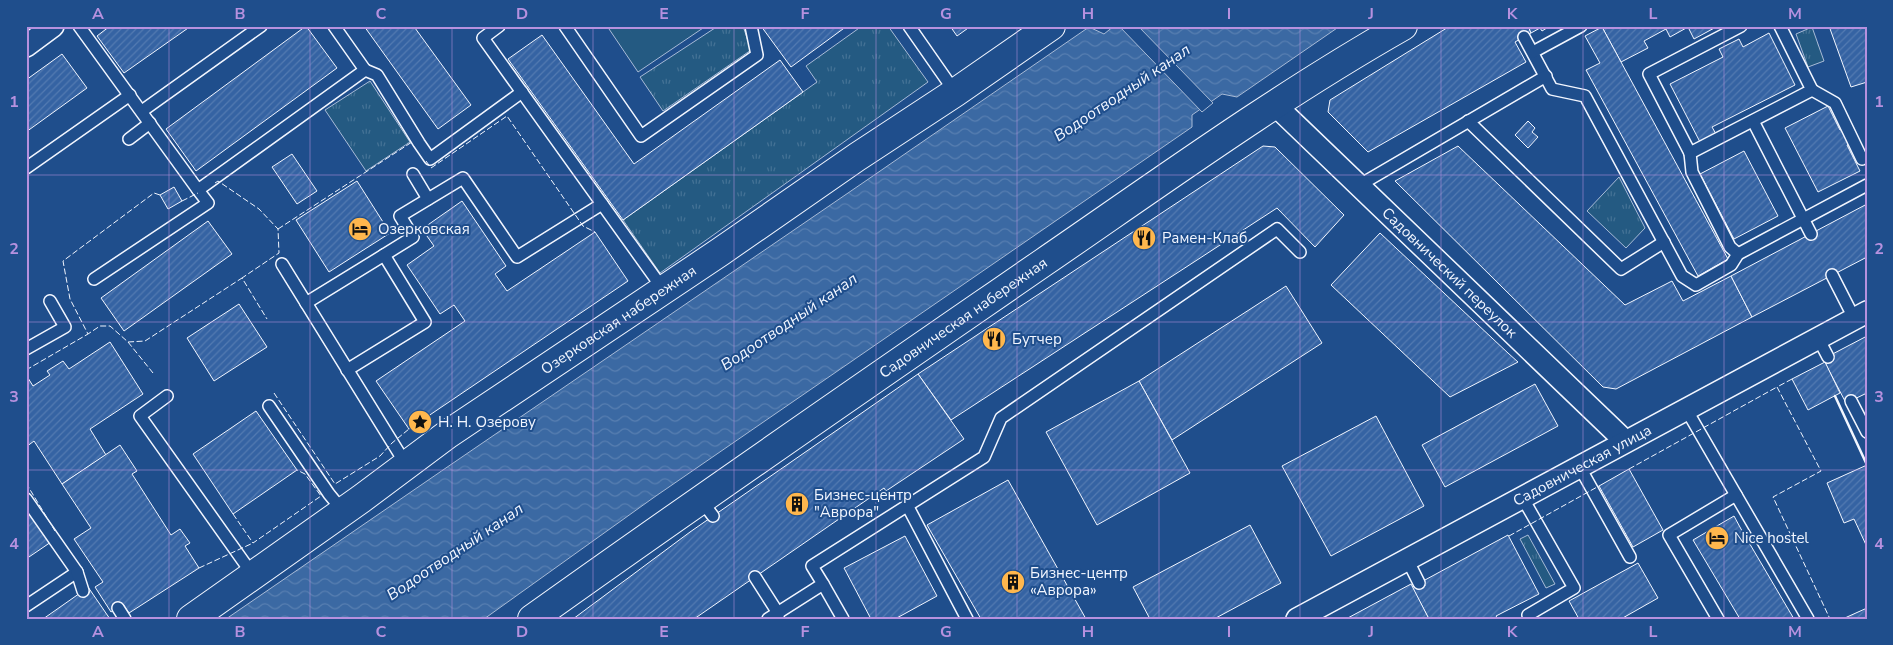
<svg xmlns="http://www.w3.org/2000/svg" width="1893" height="645" font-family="'Nunito Sans',sans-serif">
<defs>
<pattern id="grass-tufts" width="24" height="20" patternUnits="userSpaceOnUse" patternTransform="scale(1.25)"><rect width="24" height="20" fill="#245a82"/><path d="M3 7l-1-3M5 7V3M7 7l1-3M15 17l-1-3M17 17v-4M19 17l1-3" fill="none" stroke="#447295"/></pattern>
<pattern id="water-waves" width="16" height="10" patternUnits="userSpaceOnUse" patternTransform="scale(1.25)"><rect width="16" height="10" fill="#3b69a3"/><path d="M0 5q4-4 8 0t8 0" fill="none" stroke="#587fb1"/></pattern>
<pattern id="building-hatch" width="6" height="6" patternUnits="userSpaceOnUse" patternTransform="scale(1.25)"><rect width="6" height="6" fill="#3563a3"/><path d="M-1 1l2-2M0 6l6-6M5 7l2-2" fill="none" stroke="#537ab1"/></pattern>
</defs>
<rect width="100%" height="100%" fill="#1f4e8c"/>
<g fill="url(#grass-tufts)" stroke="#a8bbd7">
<polygon points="718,26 743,26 751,50 663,111 640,77"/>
<polygon points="862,26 888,26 928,82 660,273 623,220 817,82 806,66"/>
<polygon points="1812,27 1824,61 1808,67 1796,34"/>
<polygon points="370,81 410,142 366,171 325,110"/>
<polygon points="1619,177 1645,228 1626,248 1587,211"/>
<polygon points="1528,535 1555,584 1546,588 1520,539"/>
</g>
<polygon fill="#245a82" stroke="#a8bbd7" points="607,26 706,26 638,72"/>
<path fill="url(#water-waves)" stroke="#a8bbd7" d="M 1114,26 L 1340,26 L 1237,97 L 1222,94 L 1192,115 L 1192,127 L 653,498 L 484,619 L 226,619 C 513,421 802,226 1089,27 L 1104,34 Z"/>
<polygon fill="#1f4e8c" stroke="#a8bbd7" points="1119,26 1138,26 1213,103 1202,112"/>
<g fill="url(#building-hatch)" stroke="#f2f6ff">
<polygon points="110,26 191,26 124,73 97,36"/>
<polygon points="306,26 337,68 196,171 166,129"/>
<polygon points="364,26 418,26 415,28 471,105 438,129"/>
<polygon points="761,26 847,26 791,67"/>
<polygon points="950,26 971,26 957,36"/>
<polygon points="1450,26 1528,26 1531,33 1515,42 1526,62 1368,152 1328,112 1330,100"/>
<polygon points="1528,26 1550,26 1542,31 1540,28 1531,33"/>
<polygon points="1604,26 1718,26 1694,39 1688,27 1670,37 1666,29 1644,41 1648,48 1621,62 1602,27"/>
<polygon points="1829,26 1867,26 1867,82 1851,87"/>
<polygon points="1602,27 1728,259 1698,276 1586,70 1600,63 1585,36"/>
<polygon points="1769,33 1795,85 1712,127 1716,134 1700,142 1670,84 1723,57 1719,49 1739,39 1743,47"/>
<polygon points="542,35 634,164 780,60 803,92 623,220 508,59"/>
<polygon points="62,54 87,88 26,132 26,80"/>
<polygon points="1828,106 1840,130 1845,128 1852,142 1847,145 1860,171 1818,192 1785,128"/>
<polygon points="1528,121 1535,128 1532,132 1538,137 1528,148 1515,135"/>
<polygon points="1263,146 1275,147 1344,215 1315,247 1277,208 951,420 918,374"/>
<polygon points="1458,146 1625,305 1672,281 1683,301 1731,276 1752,317 1616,389 1603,387 1395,181"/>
<polygon points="1744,151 1778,216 1734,239 1700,174"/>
<polygon points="292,154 317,191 297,204 272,167"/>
<polygon points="357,181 390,233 329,272 296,220"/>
<polygon points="174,187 182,201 168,209 160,195"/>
<polygon points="462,201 506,266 495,274 507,291 595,232 628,281 409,429 376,381 465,321 454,305 440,314 407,265 434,246 422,229"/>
<polygon points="1867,204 1867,257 1752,317 1731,276"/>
<polygon points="208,221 232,254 124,331 101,298"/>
<polygon points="1380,233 1508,353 1518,362 1450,397 1331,285"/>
<polygon points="1286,286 1322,343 1172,440 1139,381"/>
<polygon points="239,304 267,347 214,381 187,338"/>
<polygon points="1867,336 1867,393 1846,403 1823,359"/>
<polygon points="110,342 143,394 90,429 106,455 62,484 34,441 26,447 26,379 28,378 33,386 50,375 47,371 63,361 69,369"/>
<polygon points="1825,362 1840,393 1808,410 1792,379"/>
<polygon points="918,374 964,439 886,491 884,488 694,619 573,619 690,532"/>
<polygon points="1139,381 1190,473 1097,525 1046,432"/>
<polygon points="1535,384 1558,426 1445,487 1422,445"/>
<polygon points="256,411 297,470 233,514 193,454"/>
<polygon points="1376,416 1424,506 1331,556 1282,466"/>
<polygon points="120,445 137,471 132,474 171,535 180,529 190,543 185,546 199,568 129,613 123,604 111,612 95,587 103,582 74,539 91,528 62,484"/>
<polygon points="1867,465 1867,547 1854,519 1844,523 1827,483"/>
<polygon points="1629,469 1663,530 1633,547 1599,486"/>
<polygon points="1008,480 1086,619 981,619 927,525"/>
<polygon points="26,506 51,542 26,559"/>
<polygon points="1734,516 1741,529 1794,619 1740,619 1693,540"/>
<polygon points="1250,525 1281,583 1214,619 1150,619 1133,587"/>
<polygon points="1508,535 1539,594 1496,616 1498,619 1429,619 1412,587"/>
<polygon points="905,536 937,596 895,619 871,619 844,568"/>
<polygon points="1638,563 1658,598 1621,619 1579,619 1569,601"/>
<polygon points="1411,584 1429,619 1346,619"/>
<polygon points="88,587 110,619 43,619 83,591"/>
<polygon points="1867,608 1867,619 1843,619 1847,617"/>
</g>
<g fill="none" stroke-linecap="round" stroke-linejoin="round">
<g stroke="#f2f6ff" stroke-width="14">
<g id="lane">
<polyline points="79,26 198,190 365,70 334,26"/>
<polyline points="499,26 483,38 663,289"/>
<polyline points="565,26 641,136 757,55 751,26"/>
<polyline points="909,26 955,92"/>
<polyline points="1741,26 1649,74 1690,153 1812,90 1780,26"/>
<polyline points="1524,37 1552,89 1585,96 1682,276 1696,285 1731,265 1738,254 1867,185"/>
<polyline points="1533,52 1581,26"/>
<polyline points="365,70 377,75 419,143 430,159 522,92"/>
<polyline points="1812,90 1835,103 1862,159"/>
<polyline points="142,111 261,26"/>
<polyline points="1468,121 1621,269 1664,242"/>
<polyline points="1753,121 1811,234"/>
<polyline points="129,139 150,123"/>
<polyline points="1690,153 1692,172 1730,247 1738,254"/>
<polyline points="26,168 130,95"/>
<polyline points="413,174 428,199"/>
<polyline points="1358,186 1546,76"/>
<polyline points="384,255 413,237 400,216 463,178 517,257 602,204"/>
<polyline points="282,264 407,466"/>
<polyline points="1832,275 1854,318"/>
<polyline points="94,279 208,203 198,190"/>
<polyline points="306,303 384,255 425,322 347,370"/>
<polyline points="1818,338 1828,357"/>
<polyline points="26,349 65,327 50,301"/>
<polyline points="167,396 140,416 253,575"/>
<polyline points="1851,401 1867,432"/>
<polyline points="269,406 329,494 343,511"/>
<polyline points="1686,409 1808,619"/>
<polyline points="1579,466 1630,557"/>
<polyline points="1522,497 1574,588 1528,615 1530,619"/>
<polyline points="26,499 77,572 26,606"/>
<polyline points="701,500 713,516"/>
<polyline points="907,505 967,619"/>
<polyline points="1407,559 1419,583"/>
<polyline points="77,572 83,591"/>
<polyline points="755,577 778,613 778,618"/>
<polyline points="823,584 843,619"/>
<polyline points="118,608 125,619"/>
<polyline points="768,619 823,584 812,566 984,457 1001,418 1277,229 1300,252"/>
<polyline points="1718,619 1669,535 1736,495"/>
</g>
</g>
<g stroke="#f2f6ff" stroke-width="24">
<g id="street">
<polyline points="26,46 53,26"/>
<path id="s1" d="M 1275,105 L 1625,441"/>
<path id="s2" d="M 1297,619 L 1867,312"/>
</g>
</g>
<g stroke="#f2f6ff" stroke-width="30">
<g id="secondary">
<path id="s3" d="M 191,619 L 361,499 L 448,434 L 720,252 L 857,157 L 956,92 L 1051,26"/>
<path id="s4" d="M 532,619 C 701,498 873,380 1044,262 C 1162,181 1278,97 1403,26"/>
</g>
</g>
<use href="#lane" stroke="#1f4e8c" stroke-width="11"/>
<use href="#street" stroke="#1f4e8c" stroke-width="21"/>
<use href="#secondary" stroke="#1f4e8c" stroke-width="28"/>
<g stroke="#f2f6ff" stroke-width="1" stroke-dasharray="6 2.5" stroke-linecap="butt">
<polyline points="426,161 431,168 507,116 583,226 595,232"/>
<polyline points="215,183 218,181 259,209 278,229 279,253 242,278 267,319"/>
<polyline points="160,195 154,193 63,261 70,299 88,334 100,326 110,326 128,342 145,341 242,278"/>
<polyline points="182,201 198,193"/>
<polyline points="278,229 412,142 413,143"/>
<polyline points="128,342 153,373"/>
<polyline points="26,370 88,334"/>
<polyline points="1792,379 1777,387 1821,471 1773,497 1830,619"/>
<polyline points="274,393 335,484 380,456 392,443 409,429"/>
<polyline points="1629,469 1777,387"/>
<polyline points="26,483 55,531"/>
<polyline points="233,514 253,543 321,496 305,474 297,470"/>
<polyline points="1509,536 1599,486"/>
<polyline points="199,568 253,543"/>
</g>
<polyline stroke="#f2f6ff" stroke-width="2.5" points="1835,396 1867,465"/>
</g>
<path fill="none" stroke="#b691df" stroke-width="1" stroke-opacity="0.55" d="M 169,26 L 169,619M 310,26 L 310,619M 452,26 L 452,619M 593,26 L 593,619M 734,26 L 734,619M 876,26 L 876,619M 1017,26 L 1017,619M 1159,26 L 1159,619M 1300,26 L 1300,619M 1441,26 L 1441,619M 1583,26 L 1583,619M 1724,26 L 1724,619M 26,175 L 1867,175M 26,322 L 1867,322M 26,470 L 1867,470"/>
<defs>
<g id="hotel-disc" transform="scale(1.25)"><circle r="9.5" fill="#ffb74d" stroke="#1f4e8c"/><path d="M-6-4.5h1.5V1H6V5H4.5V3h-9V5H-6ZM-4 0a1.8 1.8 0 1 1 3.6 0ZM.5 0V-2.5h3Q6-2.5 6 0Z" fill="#111"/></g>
<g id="restaurant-disc" transform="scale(1.25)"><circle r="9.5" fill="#ffb74d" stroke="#1f4e8c"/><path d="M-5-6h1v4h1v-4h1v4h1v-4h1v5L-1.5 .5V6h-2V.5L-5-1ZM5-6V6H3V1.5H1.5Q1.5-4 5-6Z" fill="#111"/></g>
<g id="sight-disc" transform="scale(1.25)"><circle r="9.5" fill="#ffb74d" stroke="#1f4e8c"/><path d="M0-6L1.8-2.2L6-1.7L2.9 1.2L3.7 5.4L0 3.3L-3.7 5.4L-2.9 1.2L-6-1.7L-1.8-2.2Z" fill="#111"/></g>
<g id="building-disc" transform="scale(1.25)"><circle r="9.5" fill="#ffb74d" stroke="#1f4e8c"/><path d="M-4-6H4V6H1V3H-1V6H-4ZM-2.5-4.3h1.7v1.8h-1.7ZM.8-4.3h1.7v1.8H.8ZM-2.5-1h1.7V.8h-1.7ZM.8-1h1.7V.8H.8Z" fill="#111"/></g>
</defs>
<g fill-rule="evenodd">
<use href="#hotel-disc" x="360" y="229"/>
<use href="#restaurant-disc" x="1144" y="238"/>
<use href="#restaurant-disc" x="994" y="339"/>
<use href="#sight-disc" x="420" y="422"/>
<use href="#building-disc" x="797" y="504"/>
<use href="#hotel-disc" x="1717" y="538"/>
<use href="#building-disc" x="1013" y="582"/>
</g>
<g text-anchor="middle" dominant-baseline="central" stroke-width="4" stroke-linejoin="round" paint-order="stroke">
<g font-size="15" fill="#f2f6ff" stroke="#1f4e8c" text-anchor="start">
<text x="378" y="229">Озерковская</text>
<text x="1162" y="238">Рамен-Клаб</text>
<text x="1012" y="339">Бутчер</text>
<text x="438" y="422">Н. Н. Озерову</text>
<text x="814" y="495">Бизнес-центр<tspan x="814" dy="17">"Аврора"</tspan></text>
<text x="1734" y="538">Nice hostel</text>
<text x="1030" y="573">Бизнес-центр<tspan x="1030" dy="17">«Аврора»</tspan></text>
</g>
<g font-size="15" fill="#f2f6ff" stroke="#1f4e8c">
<text stroke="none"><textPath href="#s1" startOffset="242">Садовнический переулок</textPath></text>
<text stroke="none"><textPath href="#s4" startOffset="526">Садовническая набережная</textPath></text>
<text stroke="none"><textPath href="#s3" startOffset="522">Озерковская набережная</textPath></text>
<text stroke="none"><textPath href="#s2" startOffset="324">Садовническая улица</textPath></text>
</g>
<g font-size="16" font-style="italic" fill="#f2f6ff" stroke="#1f4e8c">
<text transform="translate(1122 93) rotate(-34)">Водоотводный канал</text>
<text transform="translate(789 322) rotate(-34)">Водоотводный канал</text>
<text transform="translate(455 552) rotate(-34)">Водоотводный канал</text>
</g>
</g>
<rect width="1893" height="645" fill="none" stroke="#1f4e8c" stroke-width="55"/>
<rect x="28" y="28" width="1838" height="590" fill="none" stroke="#b691df" stroke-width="2"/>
<g font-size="16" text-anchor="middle" font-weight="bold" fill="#b691df">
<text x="98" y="19">A</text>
<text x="240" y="19">B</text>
<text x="381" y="19">C</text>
<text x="522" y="19">D</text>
<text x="664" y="19">E</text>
<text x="805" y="19">F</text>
<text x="946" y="19">G</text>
<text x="1088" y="19">H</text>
<text x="1229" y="19">I</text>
<text x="1371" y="19">J</text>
<text x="1512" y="19">K</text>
<text x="1653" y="19">L</text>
<text x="1795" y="19">M</text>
<text x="14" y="107">1</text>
<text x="1879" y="107">1</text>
<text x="14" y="254">2</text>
<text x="1879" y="254">2</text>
<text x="14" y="402">3</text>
<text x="1879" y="402">3</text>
<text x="14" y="549">4</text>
<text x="1879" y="549">4</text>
<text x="98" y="637">A</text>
<text x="240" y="637">B</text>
<text x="381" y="637">C</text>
<text x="522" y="637">D</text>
<text x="664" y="637">E</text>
<text x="805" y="637">F</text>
<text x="946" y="637">G</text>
<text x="1088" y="637">H</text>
<text x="1229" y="637">I</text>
<text x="1371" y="637">J</text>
<text x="1512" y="637">K</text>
<text x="1653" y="637">L</text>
<text x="1795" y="637">M</text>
</g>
</svg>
